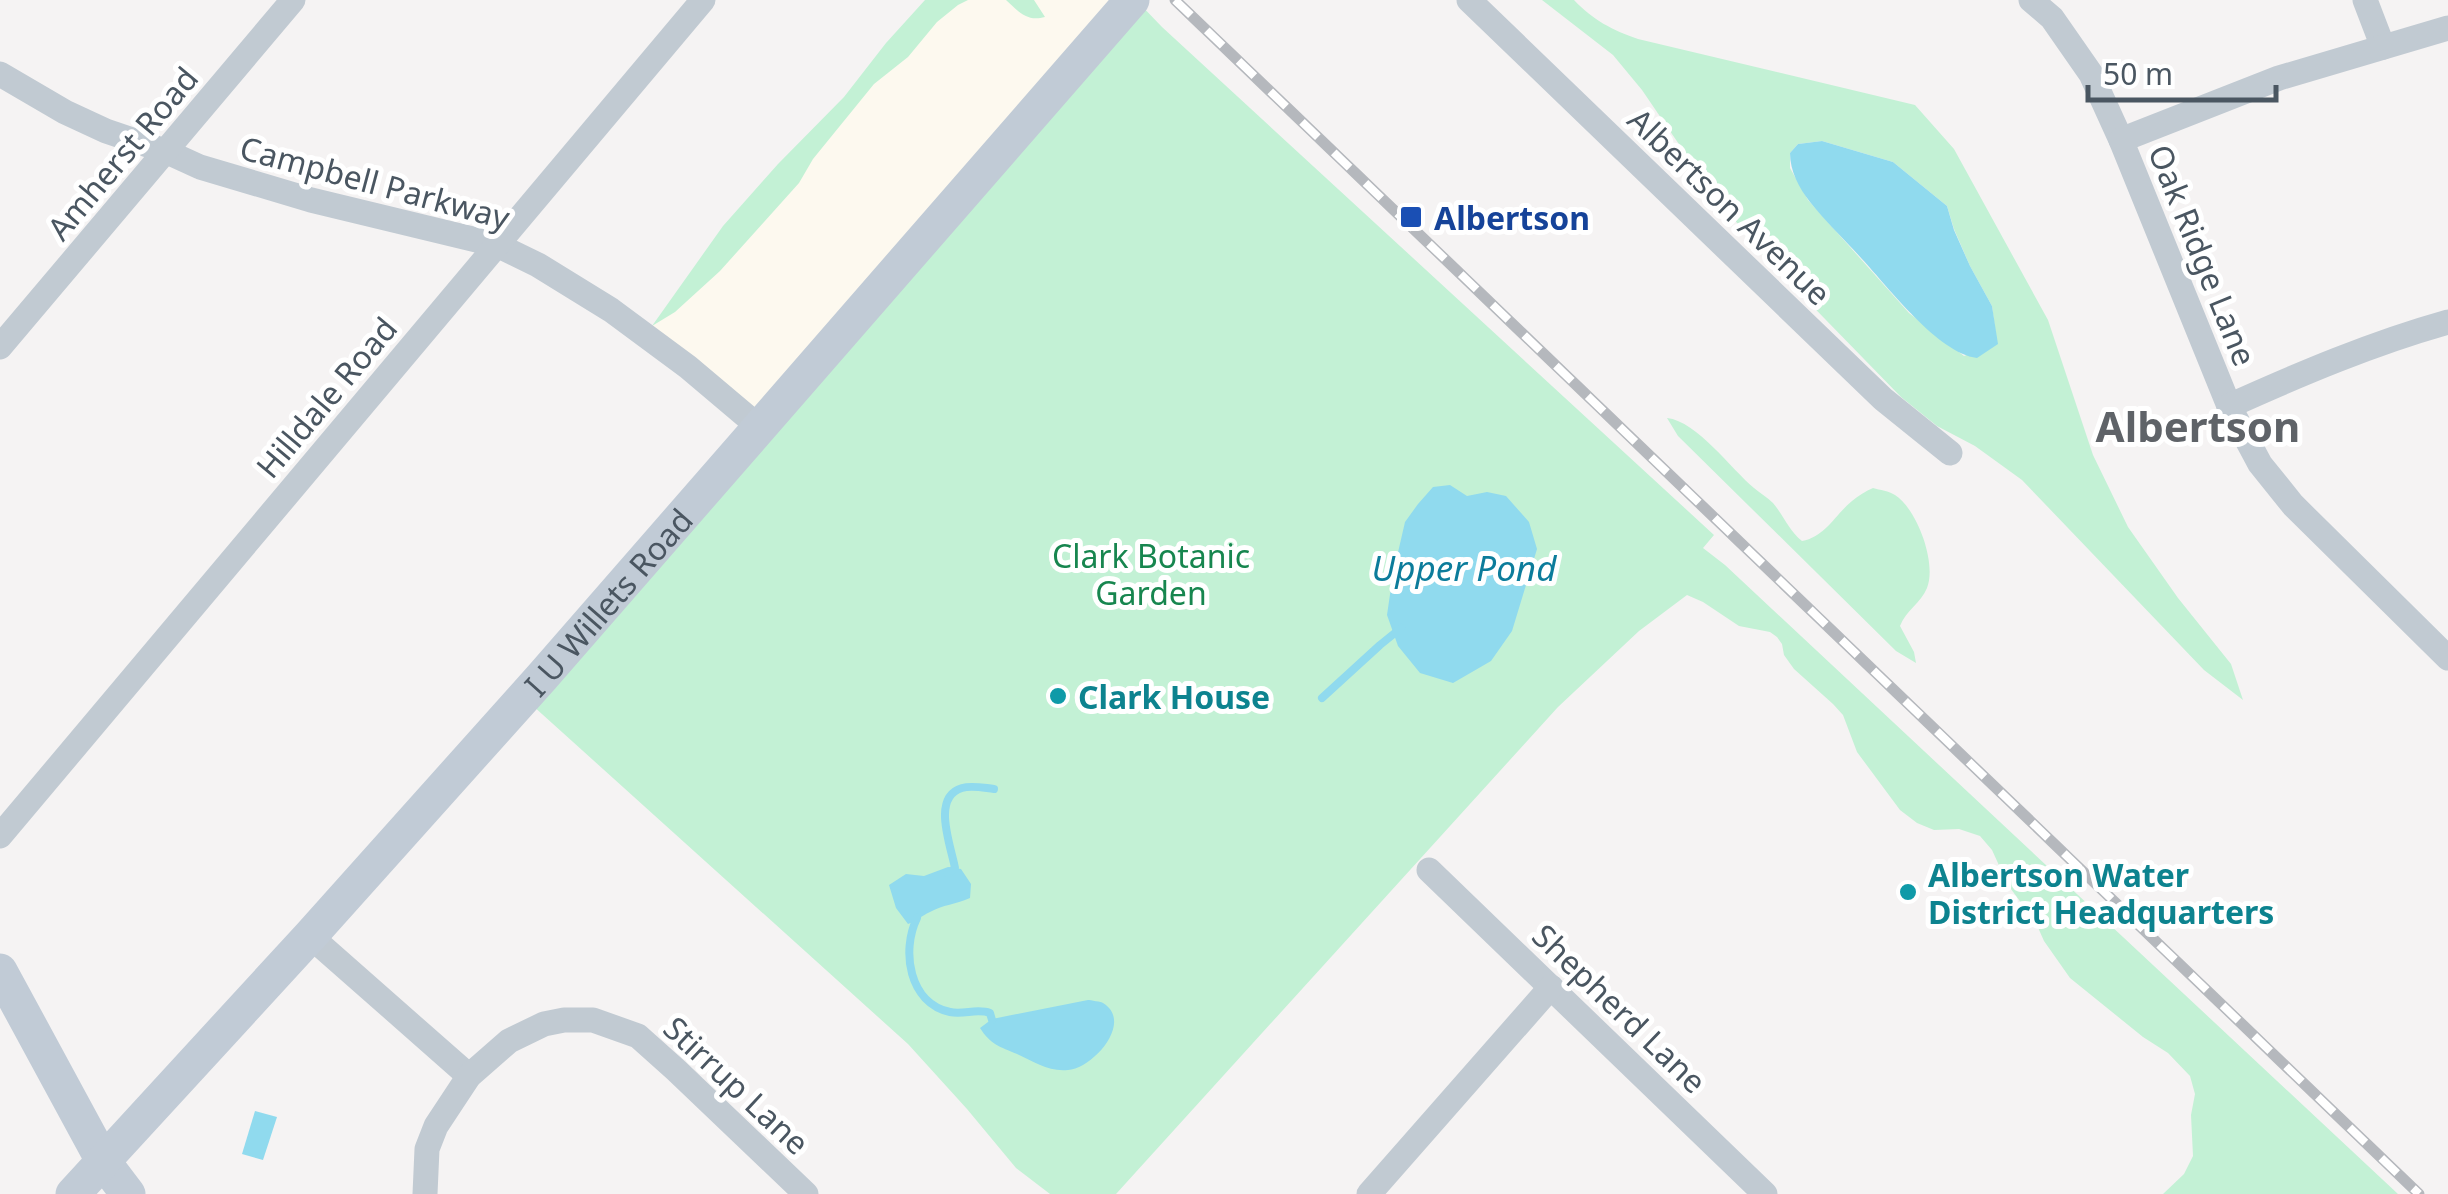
<svg xmlns="http://www.w3.org/2000/svg" width="2448" height="1194" font-family="'Noto Sans',sans-serif">
<rect width="100%" height="100%" fill="#f5f3f3"/>
<polygon fill="#fdf9ef" points="943,0 1133,0 759,427 645,334"/>
<g fill="#c3f1d5" fill-rule="evenodd">
<polygon points="925,0 968,0 958,5 937,22 908,57 874,84 813,159 799,183 720,271 675,312 652,326 723,226 778,164 844,97 886,43"/>
<path d="M 1006,0 L 1034,0 L 1045,17 C 1027,22 1019,12 1006,0 Z"/>
<polygon points="1136,0 1162,27 1714,535 1703,548 1725,565 2398,1194 2163,1194 2184,1174 2193,1156 2191,1115 2195,1094 2190,1076 2168,1053 2143,1037 2070,978 2044,941 2036,923 2008,885 1992,850 1980,836 1959,829 1934,830 1917,823 1900,810 1857,752 1843,715 1833,704 1794,669 1784,655 1782,644 1777,637 1770,632 1739,626 1703,602 1687,595 1639,631 1558,707 1116,1194 1050,1194 1016,1168 967,1109 908,1044 522,696"/>
<path d="M 1542,0 L 1574,0 C 1593,20 1612,30 1638,39 L 1915,105 L 1954,149 L 2048,320 L 2093,455 L 2128,527 L 2178,598 L 2231,664 L 2243,700 L 2204,670 L 2022,480 L 1975,446 L 1937,426 L 1901,397 L 1755,247 L 1687,156 L 1642,90 L 1613,55 ZM 1822,141 L 1893,162 L 1947,206 L 1954,229 L 1970,266 L 1992,306 L 1997,344 L 1964,356 L 1909,313 L 1808,200 L 1790,168 L 1790,153 L 1798,144 Z"/>
<path d="M 1667,418 C 1697,421 1732,470 1754,488 C 1761,494 1767,497 1773,503 C 1784,516 1789,531 1802,541 C 1825,537 1835,515 1852,501 C 1858,496 1866,491 1873,488 C 1880,490 1889,491 1895,495 C 1917,509 1937,563 1927,588 C 1921,603 1906,610 1900,626 L 1914,652 L 1916,663 L 1896,651 L 1678,436 Z"/>
</g>
<g fill="#90daee">
<path d="M 1822,141 L 1893,162 L 1947,206 L 1954,230 L 1970,266 L 1992,306 L 1998,344 L 1977,358 C 1938,353 1889,288 1862,259 C 1845,240 1826,222 1810,202 C 1799,188 1790,171 1790,153 L 1798,144 Z"/>
<polygon points="1450,485 1467,496 1487,492 1506,496 1529,522 1537,549 1512,631 1491,661 1453,683 1420,673 1398,646 1387,615 1393,574 1405,522 1418,504 1433,487"/>
<path d="M 948,867 L 961,869 L 971,884 L 970,898 C 957,904 942,905 930,912 C 921,916 917,921 908,924 L 896,908 L 889,885 L 906,874 L 924,876 Z"/>
<path d="M 1088,1000 C 1090,1000 1102,1002 1103,1003 C 1134,1022 1093,1068 1068,1070 C 1049,1072 1034,1062 1017,1054 C 1000,1047 990,1044 980,1028 L 992,1019 Z"/>
<polygon points="255,1111 277,1117 263,1160 242,1154"/>
</g>
<g fill="none" stroke-linecap="round" stroke-linejoin="round">
<g stroke="#90daee" stroke-width="8">
<polyline points="1322,698 1380,645 1401,628"/>
<path d="M 948,874 L 955,868 C 951,846 931,797 962,788 C 972,785 984,788 994,789"/>
<path d="M 917,918 C 901,951 909,1003 950,1012 C 964,1015 977,1008 990,1013 L 992,1020"/>
</g>
<g stroke="#c1cad2" stroke-width="25">
<polyline points="1469,0 1883,399 1950,453"/>
<polyline points="2031,0 2052,18 2091,74 2121,140 2229,406 2260,464 2293,505 2448,658"/>
<polyline points="2365,0 2383,47"/>
<polyline points="0,74 65,112 106,131 165,151 200,167 311,200 497,245 538,265 611,310 688,367 759,427"/>
<polyline points="2121,140 2279,78 2448,28"/>
<polyline points="0,347 293,0"/>
<path d="M 2229,406 C 2300,374 2373,343 2448,322"/>
<polyline points="0,836 703,0"/>
<polyline points="1429,870 1765,1194"/>
<polyline points="310,936 469,1076"/>
<polyline points="425,1194 427,1149 436,1126 469,1076 509,1041 544,1024 564,1020 593,1020 638,1036 676,1070 806,1194"/>
<polyline points="1369,1194 1551,987"/>
</g>
<g stroke="#c1cbd6" stroke-width="35">
<polyline points="0,971 103,1161 128,1194"/>
<path id="s1" d="M 73,1194 L 310,936 L 542,677 L 1132,0"/>
</g>
<g stroke="#b5b8bd" stroke-width="11">
<polyline id="rail" points="1175,0 2419,1194"/>
</g>
<use href="#rail" stroke="#fff" stroke-width="8" stroke-dasharray="22" stroke-linecap="butt"/>
</g>
<rect fill="#1a4fb4" stroke="#fff" stroke-width="4" x="1399" y="205" width="24" height="24" rx="5"/>
<g fill="#0f9aa8" stroke="#fff" stroke-width="4">
<circle cx="1058" cy="696" r="10"/>
<circle cx="1908" cy="892" r="10"/>
</g>
<g text-anchor="middle" dominant-baseline="central" stroke-width="10" stroke-linejoin="round" paint-order="stroke">
<g font-size="32" fill="#4a5661" stroke="#fff">
<text transform="translate(122 153) rotate(-50)">Amherst Road</text>
<text transform="translate(375 182) rotate(15)">Campbell Parkway</text>
<text transform="translate(1730 206) rotate(44)">Albertson Avenue</text>
<text transform="translate(2203 255) rotate(68)">Oak Ridge Lane</text>
<text transform="translate(326 397) rotate(-50)">Hilldale Road</text>
<text stroke="none"><textPath href="#s1" startOffset="798">I U Willets Road</textPath></text>
<text transform="translate(1620 1008) rotate(44)">Shepherd Lane</text>
<text transform="translate(737 1085) rotate(43)">Stirrup Lane</text>
</g>
<g font-size="32" font-weight="bold" fill="#164399" stroke="#fff" text-anchor="start">
<text x="1434" y="217">Albertson</text>
</g>
<g font-size="32" fill="#17864f" stroke="#fff">
<text x="1151" y="555">Clark Botanic<tspan x="1151" dy="37">Garden</tspan></text>
</g>
<g font-size="32" font-weight="bold" fill="#0d838f" stroke="#fff" text-anchor="start">
<text x="1078" y="696">Clark House</text>
<text x="1928" y="874">Albertson Water<tspan x="1928" dy="37">District Headquarters</tspan></text>
</g>
<g font-size="35" font-style="italic" fill="#0c7c9b" stroke="#fff">
<text x="1464" y="567">Upper Pond</text>
</g>
<g font-size="42" font-weight="bold" fill="#5f6368" stroke="#fff">
<text x="2198" y="425">Albertson</text>
</g>
</g>
<path d="M2088 85v15h188v-15" fill="none" stroke="#4a5661" stroke-width="5"/>
<text x="2103" y="85" font-size="30" fill="#4a5661" stroke="#ffffff" stroke-width="8" paint-order="stroke">50 m</text>
</svg>
